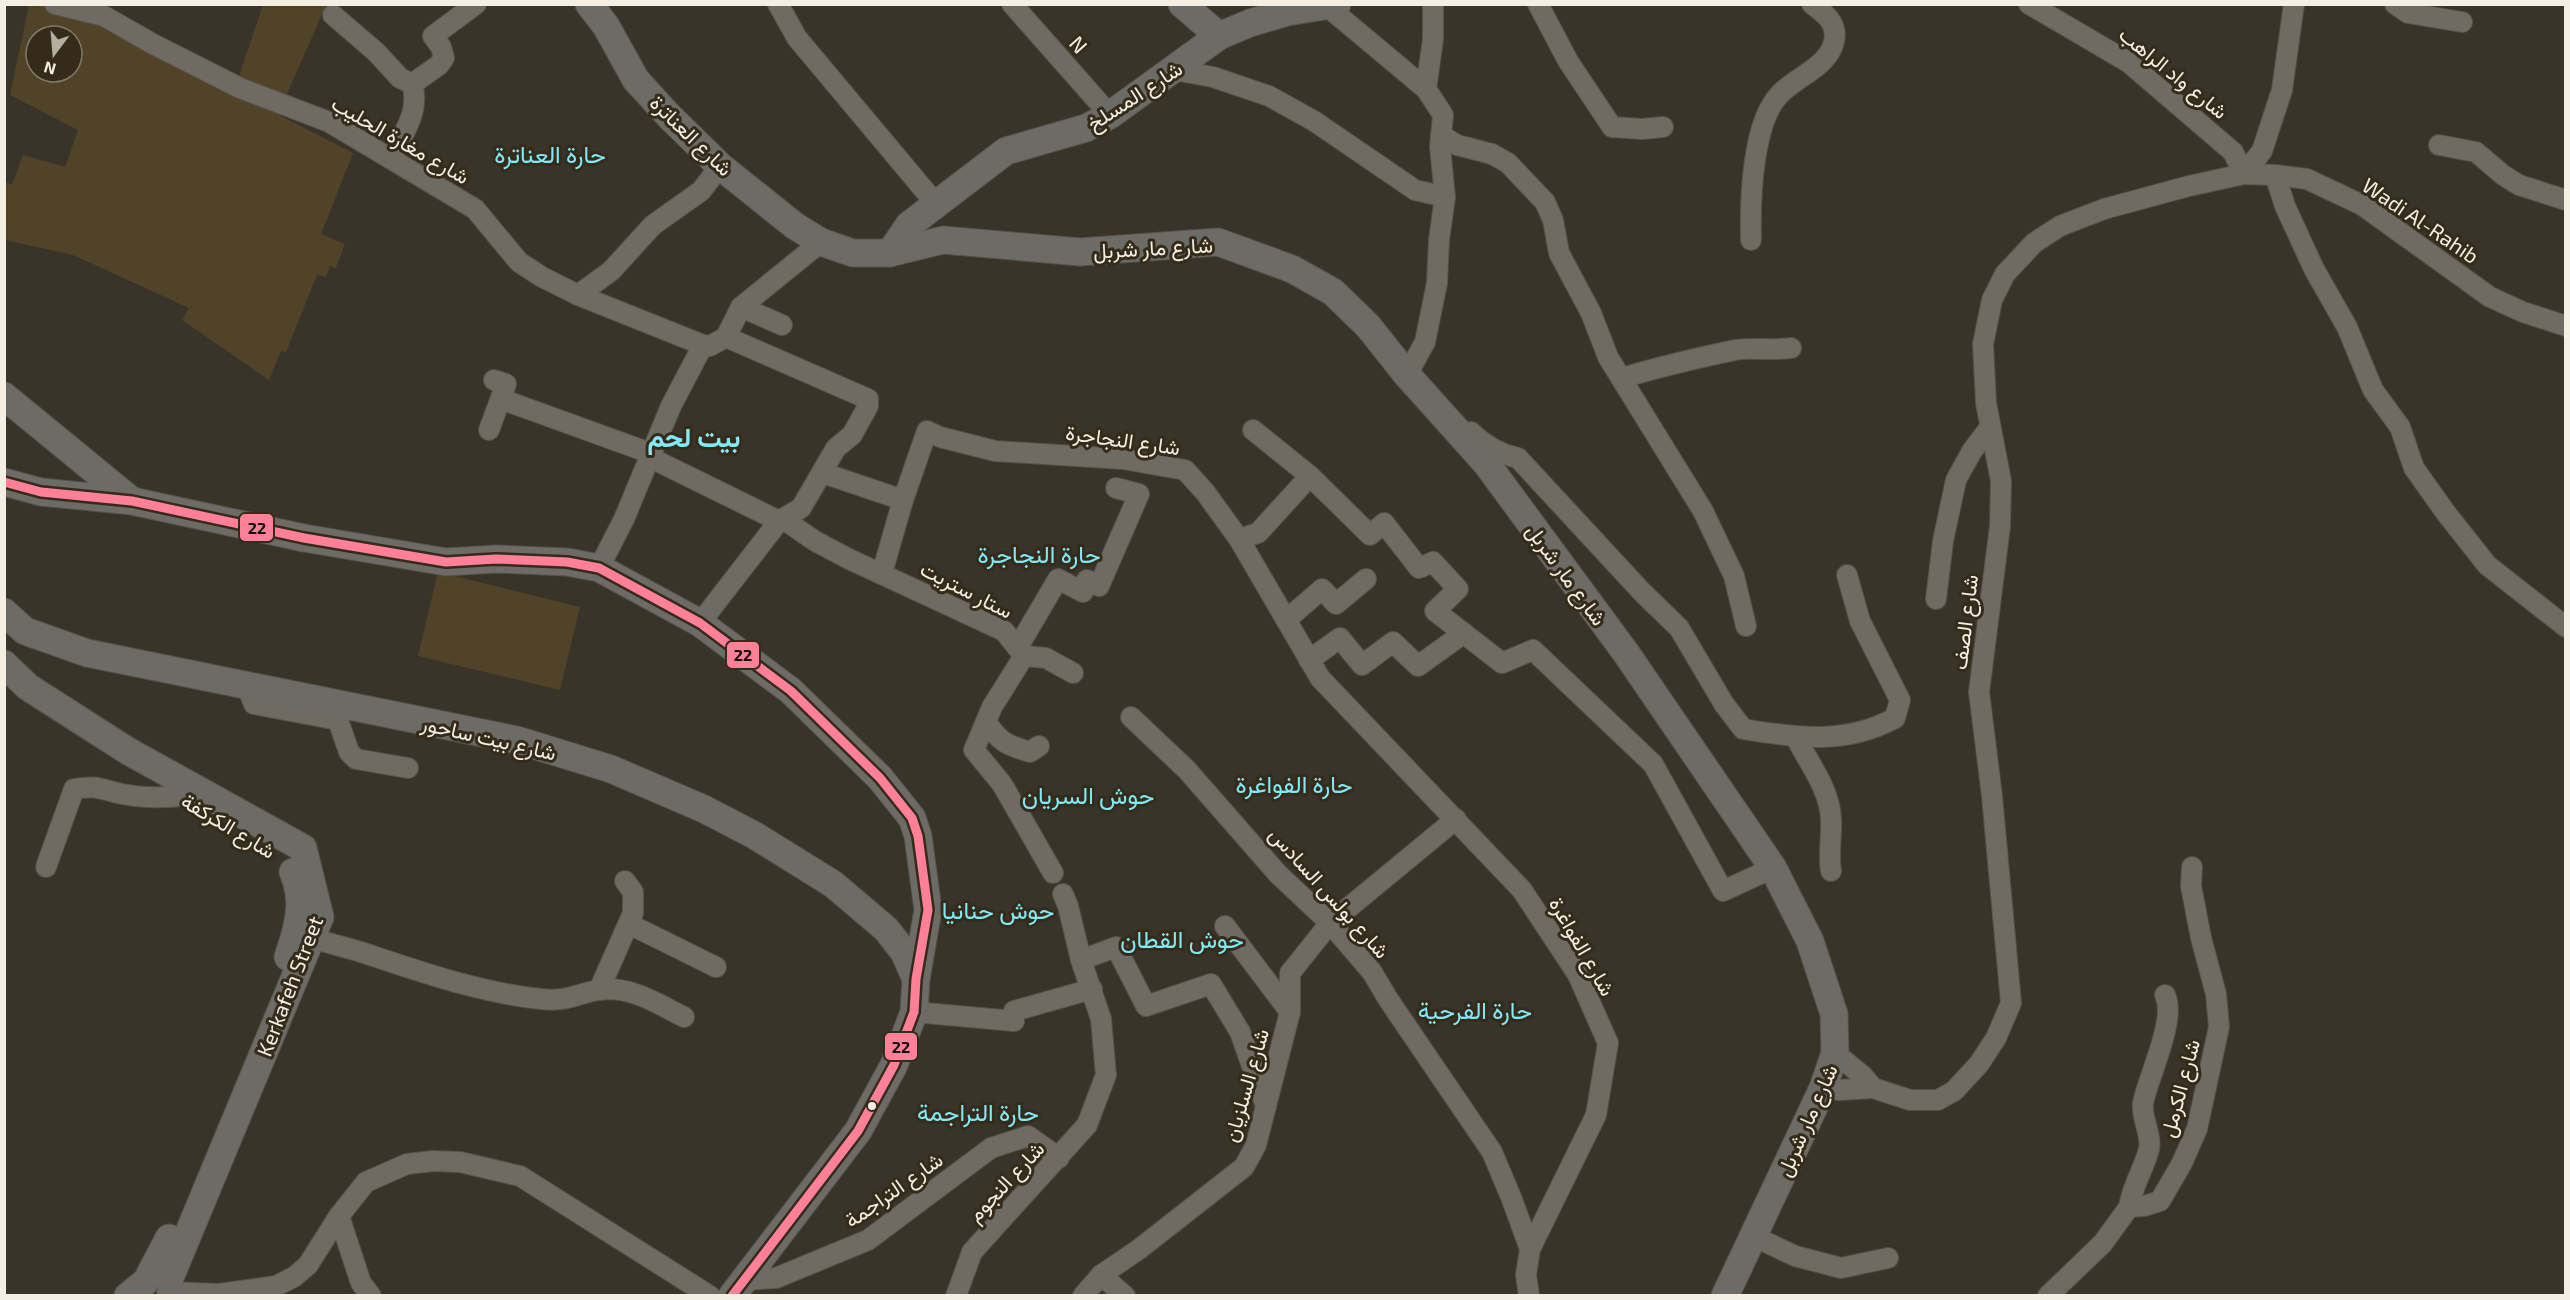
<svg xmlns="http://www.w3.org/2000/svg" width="2570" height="1300" font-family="'Exo 2',Vazirmatn,sans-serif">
<rect width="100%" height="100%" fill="#39342a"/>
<g fill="#514327" fill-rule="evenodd">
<path d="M 29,5 L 41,5 L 97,21 L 353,153 L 321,234 L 345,244 L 336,268 L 330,266 L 326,277 L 317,275 L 286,352 L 281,351 L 269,380 L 182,320 L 189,308 L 73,255 L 5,240 L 4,182 L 12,184 L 23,155 L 65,167 L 78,130 L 10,95 ZM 36,36 L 72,36 L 72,72 L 36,72 Z"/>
<polygon points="263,5 326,5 287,94 239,76"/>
<polygon points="438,572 580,607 560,690 418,656"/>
</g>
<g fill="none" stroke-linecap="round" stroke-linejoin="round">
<g stroke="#565249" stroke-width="22">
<g id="street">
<polyline points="55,4 104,16 153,44 240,88 329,122 475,209 519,262 542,277 578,295 703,345"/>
<polyline points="778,4 797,38 936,204"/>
<polyline points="1012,4 1110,115"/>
<polyline points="1538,4 1568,61 1612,127 1642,129 1663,127"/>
<polyline points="2029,4 2128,62 2233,152 2244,174"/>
<polyline points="2395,4 2408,13 2462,22"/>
<polyline points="1328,7 1426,89"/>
<path d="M 333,15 L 376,52 L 400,78 L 412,84 C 421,111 402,135 391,159"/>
<polyline points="1174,70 1213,77 1269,96 1314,121 1415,190 1445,197"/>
<polyline points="412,84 439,65 444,58 441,47 433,36 476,4"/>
<polyline points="1441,135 1457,145 1492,154 1508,163 1545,202 1553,220 1559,253 1591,313 1608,357 1703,511 1734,576 1746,626"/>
<polyline points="2439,145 2476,152 2503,175 2519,185 2566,200"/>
<polyline points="2244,174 2262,151 2282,90 2294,4"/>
<polyline points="2275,175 2285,206 2314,269 2347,327 2373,390 2400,427 2414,468 2446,513 2487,565 2566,627"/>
<path d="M 1751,240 C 1750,201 1752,122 1780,94 C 1795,78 1826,67 1833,45 C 1840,25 1826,14 1812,4"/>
<polyline points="578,295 611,271 653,225 701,191 720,166"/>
<polyline points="741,307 782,325"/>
<polyline points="1407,375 1425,342 1437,283 1439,240 1445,197 1440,147 1443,115 1426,89 1433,39 1433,4"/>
<path d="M 1622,378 C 1659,367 1697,358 1735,350 C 1753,347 1772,351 1791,348"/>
<polyline points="501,399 650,453 653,459 779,521 786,521 815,541 849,559 1004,631 1024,656"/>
<polyline points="489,430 506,384 494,380"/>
<polyline points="1253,430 1310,476 1370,535 1384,523 1419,568 1433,562 1458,589 1435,611 1502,663 1533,650 1653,764 1723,891 1773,868"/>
<path d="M 1471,432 C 1484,445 1500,454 1518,458 L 1642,592 L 1679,628 L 1724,704 L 1743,729 C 1796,738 1846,745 1895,718 L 1900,700 L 1860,621 L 1847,575"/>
<polyline points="823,473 903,500 927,431 940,437 995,451 1123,459 1185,470 1205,492 1239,539 1320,678 1522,890 1578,975 1608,1043 1596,1115 1530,1249 1526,1275 1529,1296"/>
<polyline points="1239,539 1258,533 1310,476"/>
<polyline points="599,568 624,519 671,406 703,345 710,346 726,337 741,307 821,242"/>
<polyline points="882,573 903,500"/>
<polyline points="1936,599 1943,541 1956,480 1972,451 1990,427"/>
<polyline points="1286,620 1322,589 1336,604 1366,579"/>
<polyline points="700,623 779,521 801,508 836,448 852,435 868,406 868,399 726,337"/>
<polyline points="1018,647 1058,579 1083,592 1087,580 1099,586 1139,494 1116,488"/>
<polyline points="1024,656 992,707 974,750 1002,784 1053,873"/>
<polyline points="1024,656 1046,658 1073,673"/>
<polyline points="1309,660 1340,638 1362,665 1393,642 1418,666 1464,633"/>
<polyline points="246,685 254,704 338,720 349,752 356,759 408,768"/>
<polyline points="1131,717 1187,770 1278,874 1330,923 1372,972 1388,999 1492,1152 1511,1197 1530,1249"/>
<path d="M 986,722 C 1000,742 1006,745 1030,752 L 1039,746"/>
<path d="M 1796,738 C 1809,763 1830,790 1831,819 C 1832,837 1828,854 1831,871"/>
<path d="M 46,867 L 74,789 C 98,785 99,789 122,794 C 142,798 160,798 180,796 L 189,784"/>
<polyline points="629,924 716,967"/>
<polyline points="1225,926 1290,1012"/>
<path d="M 299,933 C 320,942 342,946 364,953 C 421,972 481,993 541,999 C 568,1002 575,994 599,990 C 630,985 658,1004 684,1017"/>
<polyline points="1081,960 1116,947 1146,1006 1211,984 1240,1032 1266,1106"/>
<polyline points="599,990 633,913 633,892 625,881"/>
<polyline points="914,1012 1014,1021 1014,1011 1092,989"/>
<polyline points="1835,1053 1863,1076 1873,1088 1910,1100 1938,1100 1954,1091 1979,1064 1996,1038 2011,1003 1992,796 1979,692 2000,526 2001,481 1986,403 1983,344 1992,300 2005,274 2034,243 2060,226 2104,209 2189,186 2244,174 2275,175 2307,179 2362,205 2490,297 2523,312 2566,326"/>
<polyline points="1823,1088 1839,1090 1873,1088"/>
<path d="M 2129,1207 C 2132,1186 2144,1169 2149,1149 C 2152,1135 2141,1118 2143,1103 C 2148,1077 2177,1019 2165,995"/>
<polyline points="339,1216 361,1283 371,1296"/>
<polyline points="1753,1236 1795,1256 1841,1268 1888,1258"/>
<polyline points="1101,1275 1125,1296"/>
<polyline points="743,1280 776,1278 868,1240 991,1148 1028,1136 1059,1158"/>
<polyline points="167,1292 219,1294 276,1286 294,1277 308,1265 339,1216 366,1182 407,1164 433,1161 460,1162 520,1176 710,1296"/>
<polyline points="956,1296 972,1252 1087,1125 1106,1075 1101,1019 1081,960 1068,906 1063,894"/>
<polyline points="1083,1296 1101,1275 1138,1250 1244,1167 1256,1145 1290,1012 1290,973 1330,923 1456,819"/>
<polyline points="2048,1296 2103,1243 2129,1207 2144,1206 2160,1201 2182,1163 2197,1129 2219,1027 2216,994 2201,938 2191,886 2192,867"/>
</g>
</g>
<g stroke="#565249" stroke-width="29">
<g id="secondary">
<polyline points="589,4 606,26 636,80 668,115 720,166 795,226 821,242 853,253 890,253 943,240 1080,252 1218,242 1292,269 1333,292 1368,326 1407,375 1486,463 1626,653 1773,868 1810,941 1834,1014 1835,1053 1823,1088 1725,1296"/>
<polyline points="1182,4 1219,36"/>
<polyline points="890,253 909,225 1006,151 1086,128 1110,115 1219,36 1250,23 1287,12 1337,4"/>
<polyline points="4,396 132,501"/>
<polyline points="4,482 41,492 132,501 304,538 446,562 496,559 567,562 599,568 700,623 791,691 880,778 912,818 918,836 928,910 916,979 914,1012 894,1065 858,1131 732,1296"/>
<polyline points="4,612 25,631 87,653 517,740 611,769 704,809 754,835 833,884 886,929 904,952 916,979"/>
<polyline points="4,664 28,687 128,751 303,848 320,917 169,1280"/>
<path d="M 288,957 C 298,928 306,901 293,872"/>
<polyline points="150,1274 169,1238"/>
<polyline points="128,1296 144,1283"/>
</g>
</g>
<use href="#street" stroke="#6f6a62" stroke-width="20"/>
<use href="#secondary" stroke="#6c6b66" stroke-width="27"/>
<g stroke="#352b1a" stroke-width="14">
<polyline id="bus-1" points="4,482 41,492 132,501 304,538 446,562 496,559 567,562 599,568 700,623 791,691 880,778 912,818 918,836 928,910 916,979 914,1012 894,1065 858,1131 732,1296"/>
</g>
<use href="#bus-1" stroke="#ff8098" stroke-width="9"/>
</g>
<circle fill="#f4eee3" stroke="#352b1a" stroke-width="2" cx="872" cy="1106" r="5"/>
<g text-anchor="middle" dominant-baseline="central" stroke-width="6" stroke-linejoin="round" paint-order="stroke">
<g font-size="21" fill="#f4eee3" stroke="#352b1a">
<text transform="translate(1079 44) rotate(48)">N</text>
<text transform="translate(2174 72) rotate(39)">شارع واد الراهب</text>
<text transform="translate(1134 95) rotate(-33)">شارع المسلخ</text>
<text transform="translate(692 135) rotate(44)">شارع العناترة</text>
<text transform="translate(401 139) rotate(30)">شارع مغارة الحليب</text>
<text transform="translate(2421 220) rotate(34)">Wadi Al-Rahib</text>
<text transform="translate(1153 247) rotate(-3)">شارع مار شربل</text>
<text transform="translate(1123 439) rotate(8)">شارع النجاجرة</text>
<text transform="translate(1567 574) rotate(54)">شارع مار شربل</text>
<text transform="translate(967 589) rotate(27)">ستار ستريت</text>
<text transform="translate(1964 622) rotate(-83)">شارع الصف</text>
<text transform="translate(489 737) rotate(13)">شارع بيت ساحور</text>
<text transform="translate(229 825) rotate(31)">شارع الكركفة</text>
<text transform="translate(1330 892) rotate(48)">شارع بولس السادس</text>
<text transform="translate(1583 946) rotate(60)">شارع الفواغرة</text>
<text transform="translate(289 986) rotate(-69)">Kerkafeh Street</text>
<text transform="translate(1245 1085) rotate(-74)">شارع السلزيان</text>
<text transform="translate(2179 1088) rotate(-75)">شارع الكرمل</text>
<text transform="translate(1806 1120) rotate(-66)">شارع مار شربل</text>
<text transform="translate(1005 1181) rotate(-47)">شارع النجوم</text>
<text transform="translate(893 1189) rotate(-35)">شارع التراجمة</text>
</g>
<g font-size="24" fill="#81eaf9" stroke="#352b1a">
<text x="550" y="153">حارة العناترة</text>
<text x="1039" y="553">حارة النجاجرة</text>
<text x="1294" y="783">حارة الفواغرة</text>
<text x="1088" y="794">حوش السريان</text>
<text x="998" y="909">حوش حنانيا</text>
<text x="1182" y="938">حوش القطان</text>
<text x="1475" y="1009">حارة الفرحية</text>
<text x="978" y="1111">حارة التراجمة</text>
</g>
<g font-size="27" font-weight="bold" fill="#81eaf9" stroke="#352b1a">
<text x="694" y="436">بيت لحم</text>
</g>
</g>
<g stroke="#352b1a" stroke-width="2">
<rect x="239" y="513" width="35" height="29" rx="6" fill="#ff8098"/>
<rect x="726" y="641" width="34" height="28" rx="6" fill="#ff8098"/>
<rect x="884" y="1032" width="34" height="29" rx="6" fill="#ff8098"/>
</g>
<g font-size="16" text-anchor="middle" font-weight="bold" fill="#111">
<text x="257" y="534">22</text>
<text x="743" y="661">22</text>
<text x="901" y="1053">22</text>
</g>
<rect width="2570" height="1300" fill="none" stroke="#f4eee3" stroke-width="12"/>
<g transform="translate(54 54) rotate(196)"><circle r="28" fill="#352b1a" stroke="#81796a" stroke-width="1.5"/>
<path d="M0-4.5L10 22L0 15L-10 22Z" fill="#b3ada2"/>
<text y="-9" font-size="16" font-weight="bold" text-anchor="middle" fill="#f4eee3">N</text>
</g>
</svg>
